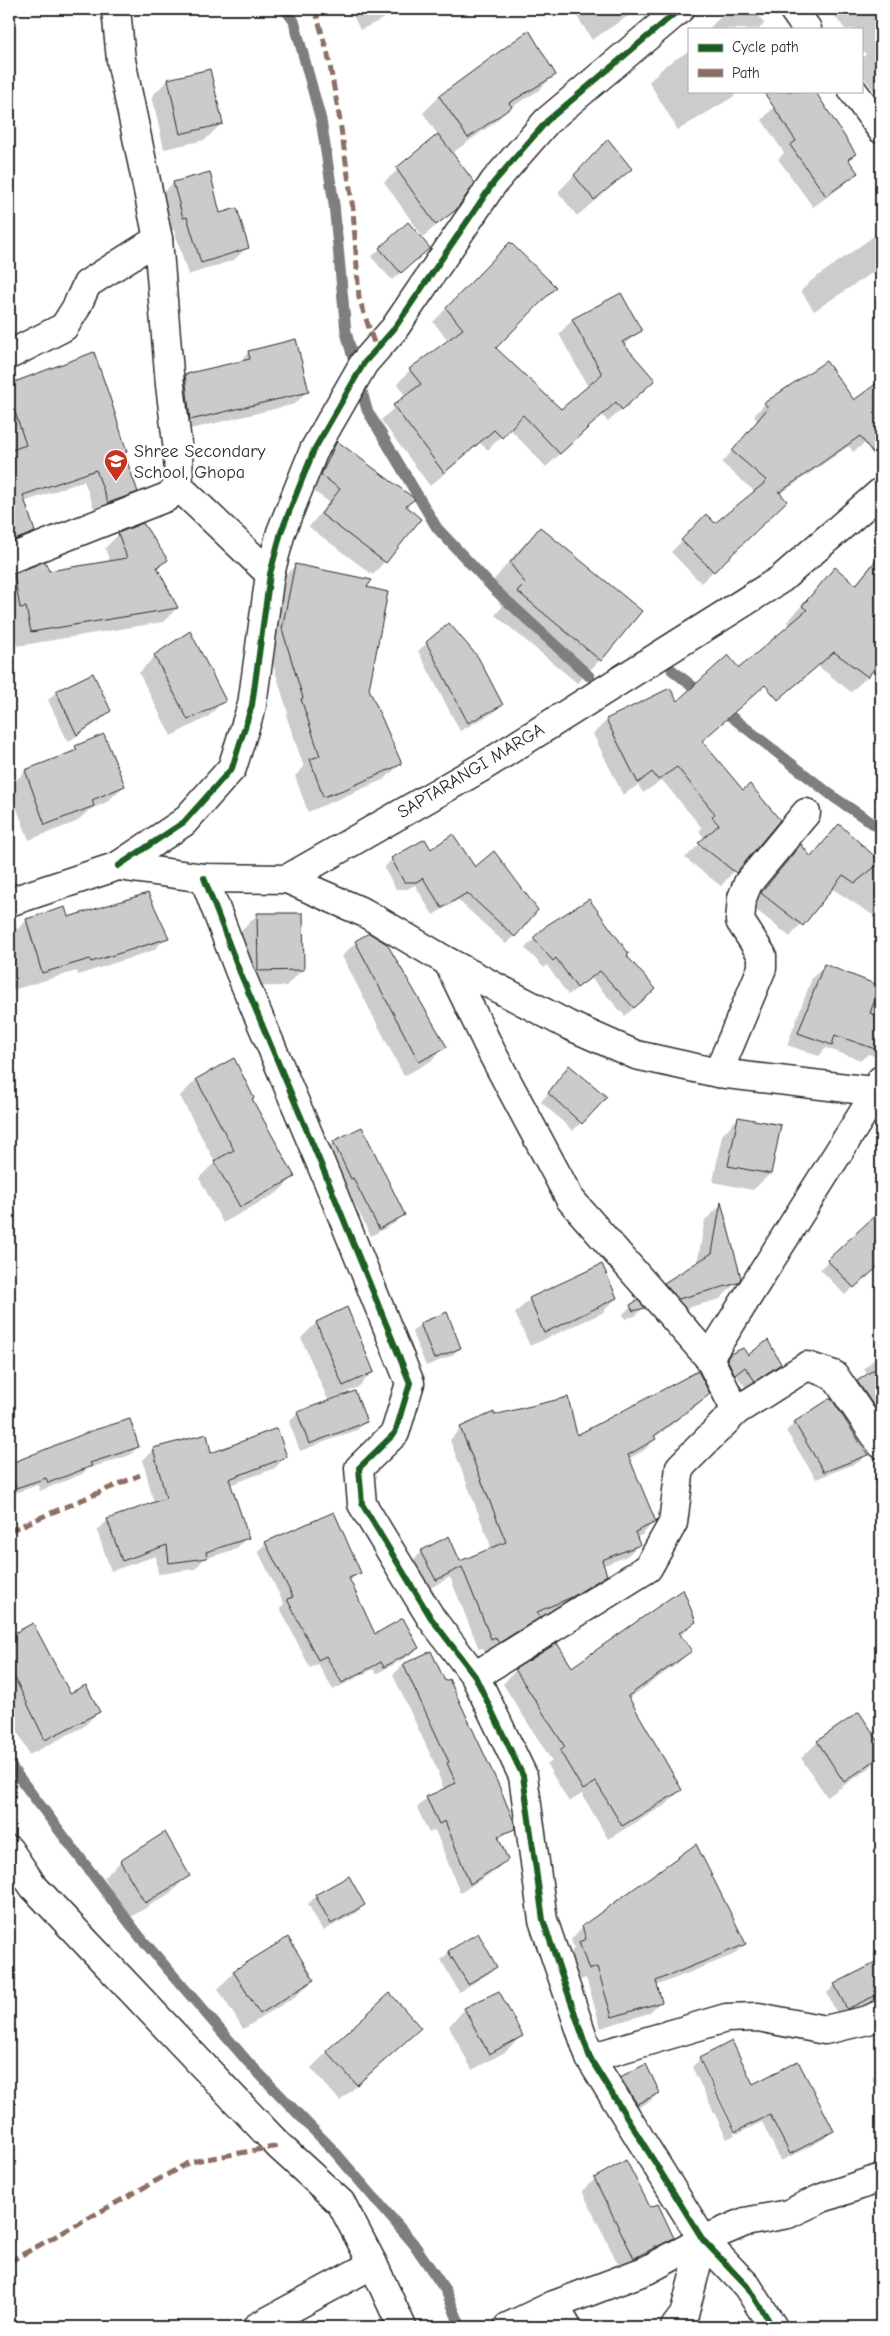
<svg xmlns="http://www.w3.org/2000/svg" width="890" height="2336" font-family="'Comic Neue',sans-serif">
<rect width="100%" height="100%" fill="#fff"/>
<filter id="ink" filterUnits="userSpaceOnUse"><feTurbulence type="fractalNoise" baseFrequency=".02" numOctaves="2"/><feDisplacementMap in="SourceGraphic" scale="10" xChannelSelector="R" yChannelSelector="G"/><feConvolveMatrix kernelMatrix="1 2 1 2 8 2 1 2 1" color-interpolation-filters="sRGB"/></filter>
<g filter="url(#ink)">
<g fill="#0003">
<polygon points="350,9 397,9 385,18 360,30"/>
<polygon points="574,9 636,9 628,16 592,40 573,10"/>
<polygon points="735,9 755,9 764,24 759,29 709,29 717,20"/>
<polygon points="829,9 881,9 881,97 875,90 874,91 861,74 861,59 866,54 861,49 861,29 845,29"/>
<polygon points="529,32 554,75 538,91 507,110 494,123 451,154 455,209 423,237 384,182 438,135 423,113 439,97"/>
<polygon points="689,51 689,91 738,91 733,97 678,130 649,82 666,65"/>
<polygon points="168,80 222,123 205,140 164,149 152,96"/>
<polygon points="774,107 854,154 848,160 856,173 844,185 813,207 778,159 784,153 762,120"/>
<polygon points="592,157 631,169 577,216 558,192"/>
<polygon points="173,183 220,214 247,247 234,260 188,275 174,230 170,231 160,196"/>
<polygon points="408,224 420,256 392,280 371,257"/>
<polygon points="881,231 881,267 814,311 801,291 811,281"/>
<polygon points="496,257 494,348 561,411 588,387 559,334 572,320 621,294 640,331 624,346 653,380 608,422 602,415 546,467 509,428 488,450 480,443 430,486 381,420 406,397 397,384 410,370 449,341 433,322"/>
<polygon points="249,352 307,391 295,404 178,432 172,388 185,375 238,363"/>
<polygon points="93,354 137,491 125,503 96,514 84,481 24,502 34,532 22,543 9,548 9,385"/>
<polygon points="878,384 881,388 881,431 853,452 849,446 780,494 785,501 701,583 671,552 706,516 715,525 755,492 722,463 757,421 754,415 765,404 854,402"/>
<polygon points="337,443 419,520 373,575 309,527 329,502 309,488 325,455"/>
<polygon points="540,529 600,660 577,683 495,615 502,607 488,587 517,552"/>
<polygon points="119,534 166,560 157,569 177,608 163,622 17,646 12,620 9,621 9,580 14,575 48,572 110,562 105,548"/>
<polygon points="881,553 881,657 867,677 851,692 818,666 798,684 758,656 791,625 787,622 835,568 855,585"/>
<polygon points="296,565 364,588 367,690 401,763 385,779 308,812 295,776 304,767 286,715 288,713 267,645 280,581"/>
<polygon points="427,643 501,705 493,713 460,731 418,651"/>
<polygon points="155,656 224,700 208,717 171,736 139,673"/>
<polygon points="56,692 110,711 102,719 68,742 48,700"/>
<polygon points="607,720 743,792 778,820 721,886 685,858 705,839 699,831 702,828 662,780 643,793 638,785 623,795 593,734"/>
<polygon points="76,747 124,786 107,802 89,810 76,822 29,840 9,788 25,771 68,755"/>
<polygon points="839,826 881,863 881,912 876,917 831,888 790,937 750,905 800,846 810,858"/>
<polygon points="430,850 514,936 506,944 458,900 433,915 415,885 407,889 396,889 384,868 392,859"/>
<polygon points="257,915 302,970 286,986 242,987 241,931"/>
<polygon points="67,919 167,937 154,950 78,975 77,971 9,991 9,931 19,928 27,920"/>
<polygon points="548,926 626,956 646,997 625,1016 591,978 568,995 547,965 544,968 525,948"/>
<polygon points="356,942 445,1047 431,1061 404,1076 342,956"/>
<polygon points="824,966 881,986 881,1058 868,1054 861,1060 826,1048 819,1056 787,1045 812,978"/>
<polygon points="233,1060 251,1099 294,1177 277,1193 223,1223 199,1178 215,1162 180,1096 196,1080"/>
<polygon points="569,1067 605,1097 573,1131 541,1102"/>
<polygon points="738,1118 770,1174 753,1190 713,1182 722,1135"/>
<polygon points="361,1129 403,1215 395,1223 371,1236 345,1185 342,1186 325,1150 334,1142"/>
<polygon points="721,1205 737,1282 720,1299 661,1315 649,1300 665,1284 697,1264 705,1220"/>
<polygon points="873,1219 881,1229 881,1263 845,1295 820,1269"/>
<polygon points="616,1298 602,1313 530,1346 515,1313 530,1299"/>
<polygon points="631,1306 643,1308 635,1316 625,1319 623,1314"/>
<polygon points="346,1308 373,1372 358,1387 330,1400 365,1422 357,1430 300,1451 289,1422 297,1414 329,1402 301,1338 316,1323"/>
<polygon points="446,1314 460,1348 451,1356 426,1366 412,1332 420,1324"/>
<polygon points="881,1352 881,1419 864,1430 842,1398 868,1375 864,1369"/>
<polygon points="731,1355 747,1357 780,1364 771,1372 746,1388 736,1375 727,1382 722,1364"/>
<polygon points="708,1394 697,1405 654,1438 655,1439 643,1451 628,1459 653,1523 642,1535 636,1537 639,1544 627,1556 602,1566 605,1575 594,1587 559,1608 539,1617 527,1628 487,1653 483,1648 479,1649 450,1577 425,1591 410,1563 421,1552 460,1563 492,1549 450,1440 461,1428 494,1416 576,1437"/>
<polygon points="830,1400 867,1454 859,1462 816,1479 786,1431 795,1423"/>
<polygon points="92,1432 138,1446 130,1455 87,1469 82,1474 40,1491 38,1485 9,1495 9,1466"/>
<polygon points="154,1449 210,1455 286,1456 275,1468 230,1485 247,1537 236,1549 204,1559 195,1569 158,1574 156,1556 111,1571 97,1531 108,1520 154,1504 143,1460"/>
<polygon points="266,1543 359,1572 350,1581 375,1636 417,1648 409,1656 376,1674 373,1669 333,1690 318,1664 310,1668 280,1608 284,1604 258,1551"/>
<polygon points="695,1622 680,1636 690,1651 677,1664 628,1699 680,1790 667,1804 608,1839 582,1794 569,1802 547,1765 552,1761 503,1684 516,1670 572,1668"/>
<polygon points="32,1625 70,1695 98,1712 83,1727 29,1755 9,1713 9,1637"/>
<polygon points="431,1653 513,1828 498,1840 506,1860 496,1870 460,1893 435,1830 429,1833 417,1808 427,1798 444,1790 438,1774 439,1773 393,1675 403,1665"/>
<polygon points="859,1714 881,1747 881,1756 868,1769 827,1797 801,1758 818,1742"/>
<polygon points="120,1862 188,1875 172,1892 129,1918 104,1878"/>
<polygon points="316,1896 364,1904 356,1913 323,1931 308,1904"/>
<polygon points="583,1927 745,1944 733,1955 656,1986 661,2001 649,2013 601,2028 586,1978 577,1981 568,1954 574,1949 571,1939"/>
<polygon points="449,1952 496,1966 488,1974 459,1992 441,1960"/>
<polygon points="881,1969 881,2009 864,2008 862,2005 838,2016 827,1993 835,1985"/>
<polygon points="234,1972 313,1980 296,1996 243,2029 218,1989"/>
<polygon points="465,2009 521,2036 505,2052 472,2070 449,2026"/>
<polygon points="403,2044 340,2101 311,2068 327,2052"/>
<polygon points="700,2059 753,2086 832,2130 824,2139 781,2161 762,2122 737,2134 702,2060 699,2060 735,2135 727,2139 692,2067"/>
<polygon points="881,2070 881,2097 872,2079"/>
<polygon points="621,2078 658,2093 650,2101 629,2112 613,2086"/>
<polygon points="595,2179 649,2209 672,2238 660,2250 621,2270 582,2191"/>
</g>
<g fill="none" stroke-linecap="round" stroke-linejoin="round">
<g stroke="#7e7e7e" stroke-width="11">
<polyline points="285,9 294,21 321,120 334,204 346,332 367,410 437,528 494,589 589,676"/>
<polyline points="672,670 705,696"/>
<polyline points="719,707 835,798 881,829"/>
<polyline points="9,1764 140,1937 248,2062 334,2151 413,2243 446,2291 461,2327"/>
</g>
</g>
<g fill="#cbcbcb" stroke="#2b2b2b">
<polygon points="529,30 556,75 509,103 512,107 468,138 439,96"/>
<polygon points="210,69 223,124 180,134 168,79"/>
<polygon points="763,91 815,91 856,154 848,159 858,173 826,196 790,145 796,141"/>
<polygon points="438,134 475,183 456,210 436,225 396,168"/>
<polygon points="608,139 632,169 594,200 574,175"/>
<polygon points="210,172 220,213 237,208 249,248 201,263 187,217 183,218 173,182"/>
<polygon points="408,222 430,248 401,273 379,248"/>
<polygon points="510,242 556,287 496,348 561,409 602,374 572,319 621,293 642,331 622,342 655,380 622,410 616,402 560,454 523,415 502,438 494,430 444,473 393,405 421,384 409,369 463,329 446,308"/>
<polygon points="296,339 309,392 190,420 185,374 250,359 248,351"/>
<polygon points="94,352 111,401 127,452 124,453 138,492 108,503 96,470 23,495 35,532 9,542 9,451 26,445 9,394 9,384"/>
<polygon points="826,361 854,400 881,380 881,464 860,436 780,492 778,491 787,501 714,572 681,540 706,514 715,523 767,481 732,451 768,408 764,403"/>
<polygon points="337,441 415,499 406,506 421,519 386,563 321,514 340,489 321,475"/>
<polygon points="143,523 168,560 157,567 178,608 31,632 26,607 20,608 14,574 45,561 49,571 127,558 118,533"/>
<polygon points="540,527 642,611 601,661 517,591 525,583 510,563"/>
<polygon points="881,554 881,659 868,677 834,652 778,700 765,685 702,741 743,790 750,784 780,820 736,873 698,843 719,825 712,817 715,814 677,767 658,780 652,772 638,783 606,719 670,688 677,701 728,655 739,668 807,610 802,606 835,567 856,585"/>
<polygon points="295,564 372,580 367,587 388,592 369,689 402,764 346,789 323,797 310,759 320,756 301,699 303,698 282,629"/>
<polygon points="449,623 478,657 503,705 468,723 426,642"/>
<polygon points="190,631 226,701 188,720 154,655"/>
<polygon points="93,673 111,711 77,735 56,691"/>
<polygon points="104,734 125,786 92,800 94,806 45,825 25,770 77,750 75,746"/>
<polygon points="839,824 881,862 855,883 843,875 803,926 761,893 801,844 811,857"/>
<polygon points="453,834 475,867 494,851 538,910 515,937 467,893 442,908 423,878 416,882 404,882 391,858 425,839 431,849"/>
<polygon points="148,893 169,938 91,962 90,959 42,973 26,919 65,907 68,917"/>
<polygon points="589,899 629,954 627,956 656,989 634,1008 600,971 577,988 556,958 553,961 533,938 547,925"/>
<polygon points="257,913 303,913 304,970 258,971"/>
<polygon points="369,933 387,944 447,1047 419,1062 355,941"/>
<polygon points="824,964 880,986 870,1013 881,1017 881,1029 875,1049 835,1035 832,1045 798,1033"/>
<polygon points="234,1058 254,1098 252,1099 295,1177 240,1207 214,1161 234,1150 196,1079"/>
<polygon points="569,1065 607,1097 582,1124 548,1093"/>
<polygon points="738,1117 781,1125 771,1174 728,1166"/>
<polygon points="362,1127 405,1215 379,1229 353,1178 351,1179 333,1141"/>
<polygon points="721,1202 741,1278 738,1283 678,1299 664,1283 712,1253"/>
<polygon points="881,1210 881,1264 854,1288 827,1260"/>
<polygon points="602,1264 617,1298 544,1333 529,1298"/>
<polygon points="638,1300 645,1308 633,1311 630,1305"/>
<polygon points="347,1307 374,1372 343,1386 316,1322"/>
<polygon points="447,1312 461,1348 434,1359 420,1323"/>
<polygon points="768,1340 781,1364 755,1381 745,1367 735,1375 727,1359 730,1354 743,1348 748,1355"/>
<polygon points="881,1365 881,1414 880,1415 857,1381"/>
<polygon points="698,1371 710,1394 654,1436 656,1439 628,1455 656,1522 635,1532 640,1545 602,1560 607,1575 572,1597 537,1612 541,1617 499,1643 495,1637 491,1639 462,1567 436,1580 420,1551 449,1536 460,1561 506,1542 460,1427 494,1412 494,1415 568,1397 577,1435"/>
<polygon points="355,1391 367,1422 309,1444 297,1412"/>
<polygon points="831,1398 868,1455 824,1472 794,1422"/>
<polygon points="130,1419 139,1447 90,1463 92,1466 48,1483 46,1478 16,1488 9,1464 91,1431"/>
<polygon points="277,1428 287,1457 229,1479 249,1538 206,1552 207,1558 169,1563 167,1545 122,1561 107,1519 166,1498 153,1448 207,1434 211,1453"/>
<polygon points="334,1512 361,1573 349,1578 375,1634 403,1618 419,1648 384,1667 381,1662 342,1683 326,1656 318,1660 287,1599 293,1597 265,1542"/>
<polygon points="683,1589 696,1622 679,1633 692,1651 628,1696 682,1790 622,1826 596,1782 583,1790 560,1751 565,1747 515,1669 557,1643 572,1667"/>
<polygon points="33,1623 70,1693 86,1685 100,1712 45,1740 9,1666 9,1636"/>
<polygon points="431,1651 445,1681 449,1679 500,1788 514,1822 515,1829 498,1836 508,1860 470,1884 445,1821 439,1824 426,1797 456,1783 447,1763 449,1762 403,1664"/>
<polygon points="859,1712 881,1745 881,1756 844,1782 817,1741"/>
<polygon points="165,1832 190,1876 145,1903 120,1861"/>
<polygon points="696,1844 746,1944 656,1981 662,2002 612,2017 597,1967 589,1970 579,1942 586,1939 582,1926"/>
<polygon points="349,1876 365,1905 331,1924 315,1895"/>
<polygon points="478,1933 497,1967 468,1984 448,1951"/>
<polygon points="288,1937 314,1980 260,2014 233,1971"/>
<polygon points="881,1960 881,1993 847,2009 834,1984"/>
<polygon points="499,1991 523,2036 489,2054 464,2008"/>
<polygon points="390,1993 421,2028 357,2085 326,2051"/>
<polygon points="732,2041 753,2084 798,2061 834,2131 790,2154 770,2115 735,2132 699,2058"/>
<polygon points="646,2064 660,2093 637,2104 620,2077"/>
<polygon points="626,2160 650,2207 658,2204 674,2238 634,2258 594,2178"/>
</g>
<g fill="none" stroke-linecap="round" stroke-linejoin="round">
<g stroke="#2b2b2b" stroke-width="31">
<g id="minor">
<polyline points="793,9 807,29"/>
<polyline points="853,91 881,129"/>
<polyline points="9,355 64,327 76,308 87,284 158,239"/>
<polyline points="179,487 270,574"/>
<polyline points="9,559 167,497 179,487 178,451 170,385 158,239 121,60 116,9"/>
<polyline points="118,866 184,822 232,768 252,705 270,574 281,532 314,450 364,363 394,329 494,182 547,121 680,9"/>
<polyline points="204,878 239,970 326,1176 410,1383 395,1433 359,1468 362,1504 431,1618 475,1676 523,1776 543,1920 590,2058 703,2240 747,2286 773,2327"/>
<polyline points="287,879 365,913 448,962 568,1025 636,1055 718,1073 881,1092"/>
<polyline points="9,902 118,866 204,878 287,879 484,766 781,579 881,492"/>
<polyline points="448,962 491,1051 570,1199 709,1358 736,1411"/>
<polyline points="718,1073 762,968 762,955 740,921 742,898 748,883 806,813"/>
<polyline points="709,1358 877,1091 881,1080"/>
<polyline points="475,1676 648,1568 673,1523 680,1467 736,1411 807,1366 834,1375 881,1444"/>
<polyline points="9,1850 33,1886 279,2146 341,2203 373,2264 402,2327"/>
<polyline points="590,2058 726,2018 758,2017 825,2030 868,2020 881,2014"/>
<polyline points="554,2305 567,2327"/>
<polyline points="257,2327 373,2264"/>
<polyline points="508,2327 554,2305 647,2270 703,2240 745,2222 788,2214 822,2198 881,2178"/>
<polyline points="675,2327 684,2315 703,2240"/>
</g>
</g>
<use href="#minor" stroke="#fff" stroke-width="28"/>
<g stroke="#8d6e63" stroke-width="5" stroke-dasharray="10 5" stroke-linecap="butt">
<polyline points="315,9 328,55 339,115 353,209 359,298 376,349"/>
<polyline points="9,1531 140,1475"/>
<polyline points="9,2262 190,2162 279,2146"/>
</g>
<g stroke="#fff" stroke-width="9">
<g id="cycleway">
<polyline points="118,866 184,822 232,768 252,705 270,574 281,532 314,450 364,363 394,329 494,182 547,121 680,9"/>
<polyline points="204,878 239,970 326,1176 410,1383 395,1433 359,1468 362,1504 431,1618 475,1676 523,1776 543,1920 590,2058 703,2240 747,2286 773,2327"/>
</g>
</g>
<use href="#cycleway" stroke="#1b5e20" stroke-width="6"/>
</g>
</g>
<defs>
<g id="school-pin" transform="scale(1.25)"><path d="M0 17L-7.5 6A9.5 9.5 0 1 1 7.5 6Z" fill="#c8321e" stroke="#fff"/><path d="M0-5L7-2L0 1L-7-2ZM-4 1L0 2.5L4 1V4Q0 6-4 4Z" fill="#fff"/></g>
</defs>
<g fill-rule="evenodd">
<use href="#school-pin" x="116" y="461"/>
</g>
<g text-anchor="middle" dominant-baseline="central" stroke-width="5" stroke-linejoin="round" paint-order="stroke">
<g font-size="18" fill="#2b2b2b" stroke="#fff" text-anchor="start">
<text x="134" y="451">Shree Secondary<tspan x="134" dy="21">School, Ghopa</tspan></text>
</g>
<g font-size="18" fill="#2b2b2b" stroke="#fff">
<text transform="translate(471 771) rotate(-31)">SAPTARANGI MARGA</text>
</g>
</g>
<rect width="890" height="2336" fill="none" stroke="#fff" stroke-width="30"/>
<rect x="15" y="15" width="860" height="2306" fill="none" stroke="#2b2b2b" stroke-width="2" filter="url(#ink)"/>
<rect x="688" y="28" width="175" height="65" fill="#ffffff" stroke="#aaaaaa"/>
<rect x="698" y="44" width="25" height="8" fill="#1b5e20" stroke="#aaaaaa"/>
<text x="732" y="52" font-size="15" fill="#2b2b2b">Cycle path</text>
<rect x="698" y="69" width="25" height="8" fill="#8d6e63" stroke="#aaaaaa"/>
<text x="732" y="78" font-size="15" fill="#2b2b2b">Path</text>
</svg>
